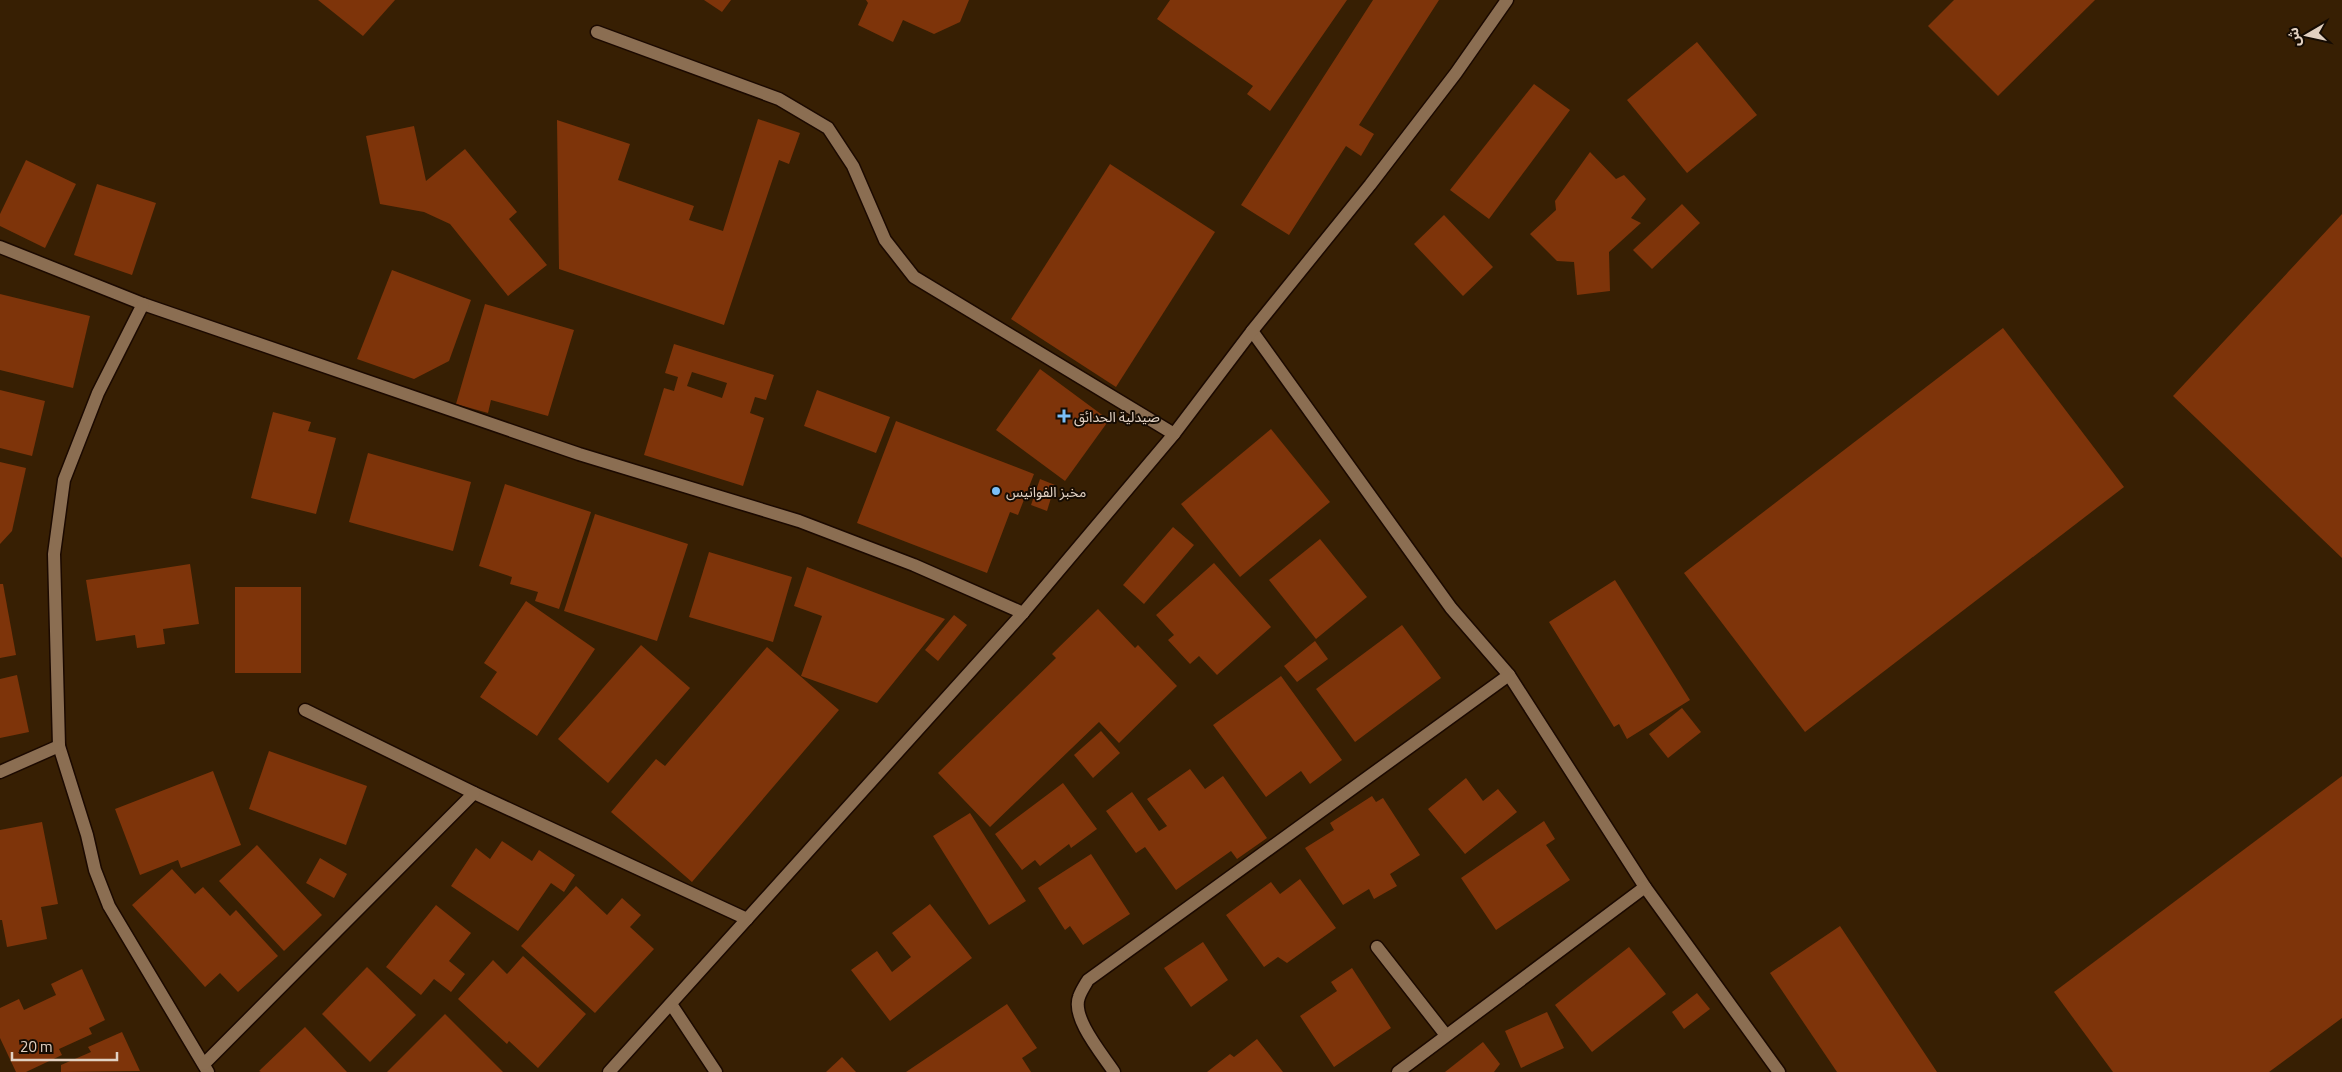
<svg xmlns="http://www.w3.org/2000/svg" width="2342" height="1072" font-family="'Titillium Web','Noto Sans Arabic',sans-serif">
<rect width="100%" height="100%" fill="#371f03"/>
<g fill="#7e340a" fill-rule="evenodd">
<polygon points="318,0 395,0 363,36"/>
<polygon points="704,0 731,0 722,12"/>
<polygon points="866,0 969,0 960,22 934,34 903,20 893,42 858,25 868,3"/>
<polygon points="1170,0 1347,0 1270,111 1247,94 1253,86 1157,19"/>
<polygon points="1373,0 1439,0 1359,125 1374,134 1361,156 1346,146 1289,235 1241,205"/>
<polygon points="1954,0 2095,0 1998,96 1928,26"/>
<polygon points="1697,42 1757,115 1687,173 1627,100"/>
<polygon points="1534,84 1570,110 1489,219 1450,190"/>
<polygon points="758,119 800,133 789,164 779,160 724,325 559,269 557,120 630,144 618,180 694,206 689,220 723,231"/>
<polygon points="414,126 426,181 465,149 517,212 509,219 547,265 508,296 450,224 424,212 380,204 366,136"/>
<polygon points="1590,152 1616,179 1624,175 1646,199 1631,218 1641,223 1609,252 1610,291 1577,295 1574,262 1557,261 1530,234 1556,210 1555,201"/>
<polygon points="26,160 76,184 45,248 0,226 0,214"/>
<polygon points="1110,164 1215,232 1116,387 1011,319"/>
<polygon points="97,184 156,203 132,275 74,255"/>
<polygon points="1682,204 1700,223 1652,269 1633,250"/>
<polygon points="2342,214 2342,558 2173,396"/>
<polygon points="1444,215 1493,267 1463,296 1414,244"/>
<polygon points="392,270 471,300 449,361 414,379 357,359"/>
<polygon points="0,294 90,316 73,388 0,370"/>
<polygon points="485,304 574,330 548,416 491,400 488,413 456,404"/>
<polygon points="2003,328 2124,487 1805,732 1684,573"/>
<path d="M 674,344 L 774,375 L 766,400 L 755,397 L 750,413 L 764,418 L 743,486 L 644,455 L 664,388 L 674,391 L 678,377 L 665,373 ZM 692,372 L 727,383 L 722,398 L 687,386 Z"/>
<polygon points="1040,369 1109,420 1065,481 996,430"/>
<polygon points="0,390 45,401 32,456 0,448"/>
<polygon points="817,390 890,417 876,453 804,426"/>
<polygon points="273,412 311,422 308,431 336,438 316,514 251,498"/>
<polygon points="896,421 1034,474 1018,515 1010,512 987,573 857,523"/>
<polygon points="1271,429 1330,502 1240,577 1181,504"/>
<polygon points="368,453 471,482 453,551 349,522"/>
<polygon points="0,462 26,468 12,531 0,544"/>
<polygon points="1040,479 1055,485 1047,511 1031,505"/>
<polygon points="505,484 591,512 559,609 535,601 538,592 510,584 512,577 479,566"/>
<polygon points="595,514 688,544 657,641 564,611"/>
<polygon points="1173,527 1194,545 1144,604 1123,585"/>
<polygon points="1320,539 1367,597 1316,639 1269,580"/>
<polygon points="709,552 792,577 773,642 689,617"/>
<polygon points="1214,563 1271,627 1217,675 1199,656 1190,664 1168,640 1174,635 1156,615"/>
<polygon points="190,564 199,624 163,629 165,644 137,648 135,635 96,641 86,580"/>
<polygon points="807,567 945,619 877,703 801,676 822,616 794,606"/>
<polygon points="1615,580 1690,700 1627,739 1619,724 1614,727 1549,622"/>
<polygon points="0,584 3,584 16,655 0,658"/>
<rect x="235" y="587" width="66" height="86"/>
<polygon points="526,601 595,649 537,736 480,697 497,672 484,663"/>
<polygon points="1098,609 1135,648 1138,645 1177,686 1119,743 1099,722 990,827 938,773 1056,658 1052,654"/>
<polygon points="954,615 967,625 938,661 925,650"/>
<polygon points="1402,625 1441,678 1355,742 1316,689"/>
<polygon points="1315,641 1328,659 1297,682 1284,666"/>
<polygon points="641,645 690,688 608,783 558,739"/>
<polygon points="767,647 839,710 692,882 611,812 656,759 665,766"/>
<polygon points="17,675 29,732 0,738 0,679"/>
<polygon points="1281,676 1342,760 1310,784 1301,771 1266,797 1213,725"/>
<polygon points="1682,708 1701,732 1668,758 1649,734"/>
<polygon points="1101,731 1120,753 1093,778 1074,755"/>
<polygon points="269,751 367,786 346,845 249,809"/>
<polygon points="1190,769 1205,789 1223,776 1267,838 1237,859 1231,851 1176,890 1145,847 1136,853 1106,811 1132,792 1159,831 1167,826 1147,799"/>
<polygon points="213,771 241,845 181,868 178,860 140,875 115,809"/>
<polygon points="2342,776 2342,1018 2269,1072 2113,1072 2054,992"/>
<polygon points="1466,778 1483,801 1498,789 1517,812 1465,854 1428,809"/>
<polygon points="1063,783 1097,829 1071,848 1069,844 1040,866 1035,860 1022,870 995,834"/>
<polygon points="1372,796 1376,802 1383,798 1420,855 1390,874 1397,886 1374,899 1369,889 1343,905 1305,848 1334,830 1330,823"/>
<polygon points="970,813 1026,901 989,925 933,836"/>
<polygon points="1544,821 1555,839 1546,845 1570,880 1496,930 1461,878"/>
<polygon points="42,822 58,904 41,907 47,939 7,947 2,920 0,920 0,830"/>
<polygon points="502,841 532,861 539,850 575,875 564,892 551,883 518,931 451,886 476,848 490,859"/>
<polygon points="257,845 322,915 284,951 219,881"/>
<polygon points="1091,854 1130,914 1083,945 1070,926 1065,930 1038,888"/>
<polygon points="320,858 347,874 334,898 306,883"/>
<polygon points="172,869 195,894 203,887 230,916 236,910 278,956 238,992 220,973 205,987 132,905"/>
<polygon points="1300,879 1336,928 1287,963 1278,957 1264,967 1226,915 1271,882 1280,894"/>
<polygon points="576,886 607,915 622,898 641,915 630,927 654,949 595,1013 521,946"/>
<polygon points="930,904 972,958 890,1021 851,970 877,951 892,972 911,957 892,933"/>
<polygon points="436,905 471,933 449,961 465,974 451,992 434,979 421,995 386,967"/>
<polygon points="1840,926 1937,1072 1837,1072 1770,973"/>
<polygon points="1203,942 1228,980 1191,1007 1164,968"/>
<polygon points="1629,947 1666,994 1592,1052 1555,1005"/>
<polygon points="523,956 586,1014 538,1068 509,1041 507,1044 458,999 493,960 507,974"/>
<polygon points="367,967 416,1015 370,1062 322,1014"/>
<polygon points="1352,968 1391,1028 1334,1067 1300,1016 1337,991 1331,982"/>
<polygon points="82,969 105,1020 89,1028 92,1034 59,1049 62,1055 26,1072 16,1072 0,1038 0,1008 19,999 24,1010 56,995 51,984"/>
<polygon points="1697,993 1710,1009 1684,1029 1672,1012"/>
<polygon points="1007,1004 1037,1048 1022,1058 1031,1072 906,1072"/>
<polygon points="1547,1012 1564,1048 1521,1068 1505,1031"/>
<polygon points="445,1014 503,1072 387,1072"/>
<polygon points="305,1027 347,1072 261,1072 259,1071"/>
<polygon points="122,1032 140,1071 61,1072 61,1065 91,1052 88,1047"/>
<polygon points="1257,1039 1283,1072 1207,1072 1230,1054 1234,1057"/>
<polygon points="1483,1042 1500,1064 1494,1072 1445,1072"/>
<polygon points="842,1057 856,1072 826,1072"/>
</g>
<g fill="none" stroke-linecap="round" stroke-linejoin="round">
<g stroke="#1b0900" stroke-width="15">
<g id="minor">
<polyline points="597,32 779,99 828,128 853,166 885,240 914,277 1174,434"/>
<polyline points="0,247 143,304 579,454 799,521 914,565 1023,613"/>
<polyline points="143,304 98,393 64,480 54,554 59,746 87,835 95,870 109,906 208,1072"/>
<polyline points="1252,331 1451,608 1509,675 1645,887 1779,1072"/>
<polyline points="305,710 474,793 747,919"/>
<polyline points="0,772 59,746"/>
<polyline points="1377,947 1445,1034"/>
<polyline points="671,1004 716,1072"/>
<polyline points="204,1064 474,793"/>
<path d="M 1114,1072 C 1103,1055 1071,1018 1079,997 C 1081,991 1085,985 1088,980 L 1509,675"/>
<polyline points="1398,1072 1645,887"/>
</g>
</g>
<g stroke="#1b0900" stroke-width="15">
<polyline id="secondary" points="609,1072 1023,613 1174,434 1252,331 1370,185 1456,73 1507,0"/>
</g>
<use href="#minor" stroke="#8b6e52" stroke-width="12"/>
<use href="#secondary" stroke="#8b6e52" stroke-width="12"/>
</g>
<g fill="#7abff8" stroke="#160c03" stroke-width="2">
<path d="M1061.5 408.5h5v5h5v5h-5v5h-5v-5h-5v-5h5z"/>
<circle cx="996" cy="491" r="5"/>
</g>
<g text-anchor="middle" dominant-baseline="central" stroke-width="4" stroke-linejoin="round" paint-order="stroke">
<g font-size="14" fill="#e2d1c2" stroke="#160c03" text-anchor="start">
<text x="1074" y="416">صيدلية الحدائق</text>
<text x="1006" y="491">مخبز الفوانيس</text>
</g>
</g>
<g transform="translate(2307 35) rotate(261)" stroke="#160c03" stroke-width="4" paint-order="stroke">
<path d="M0-4L9 19L0 12L-9 19Z" fill="#e2d1c2"/>
<text y="-8" font-size="14" font-weight="bold" text-anchor="middle" fill="#e2d1c2">ش</text>
</g>
<path d="M12 1052v8h105v-8" fill="none" stroke="#e2d1c2" stroke-width="2.5"/>
<text x="20" y="1052" font-size="15" fill="#e2d1c2" stroke="#160c03" stroke-width="4" paint-order="stroke">20 m</text>
</svg>
